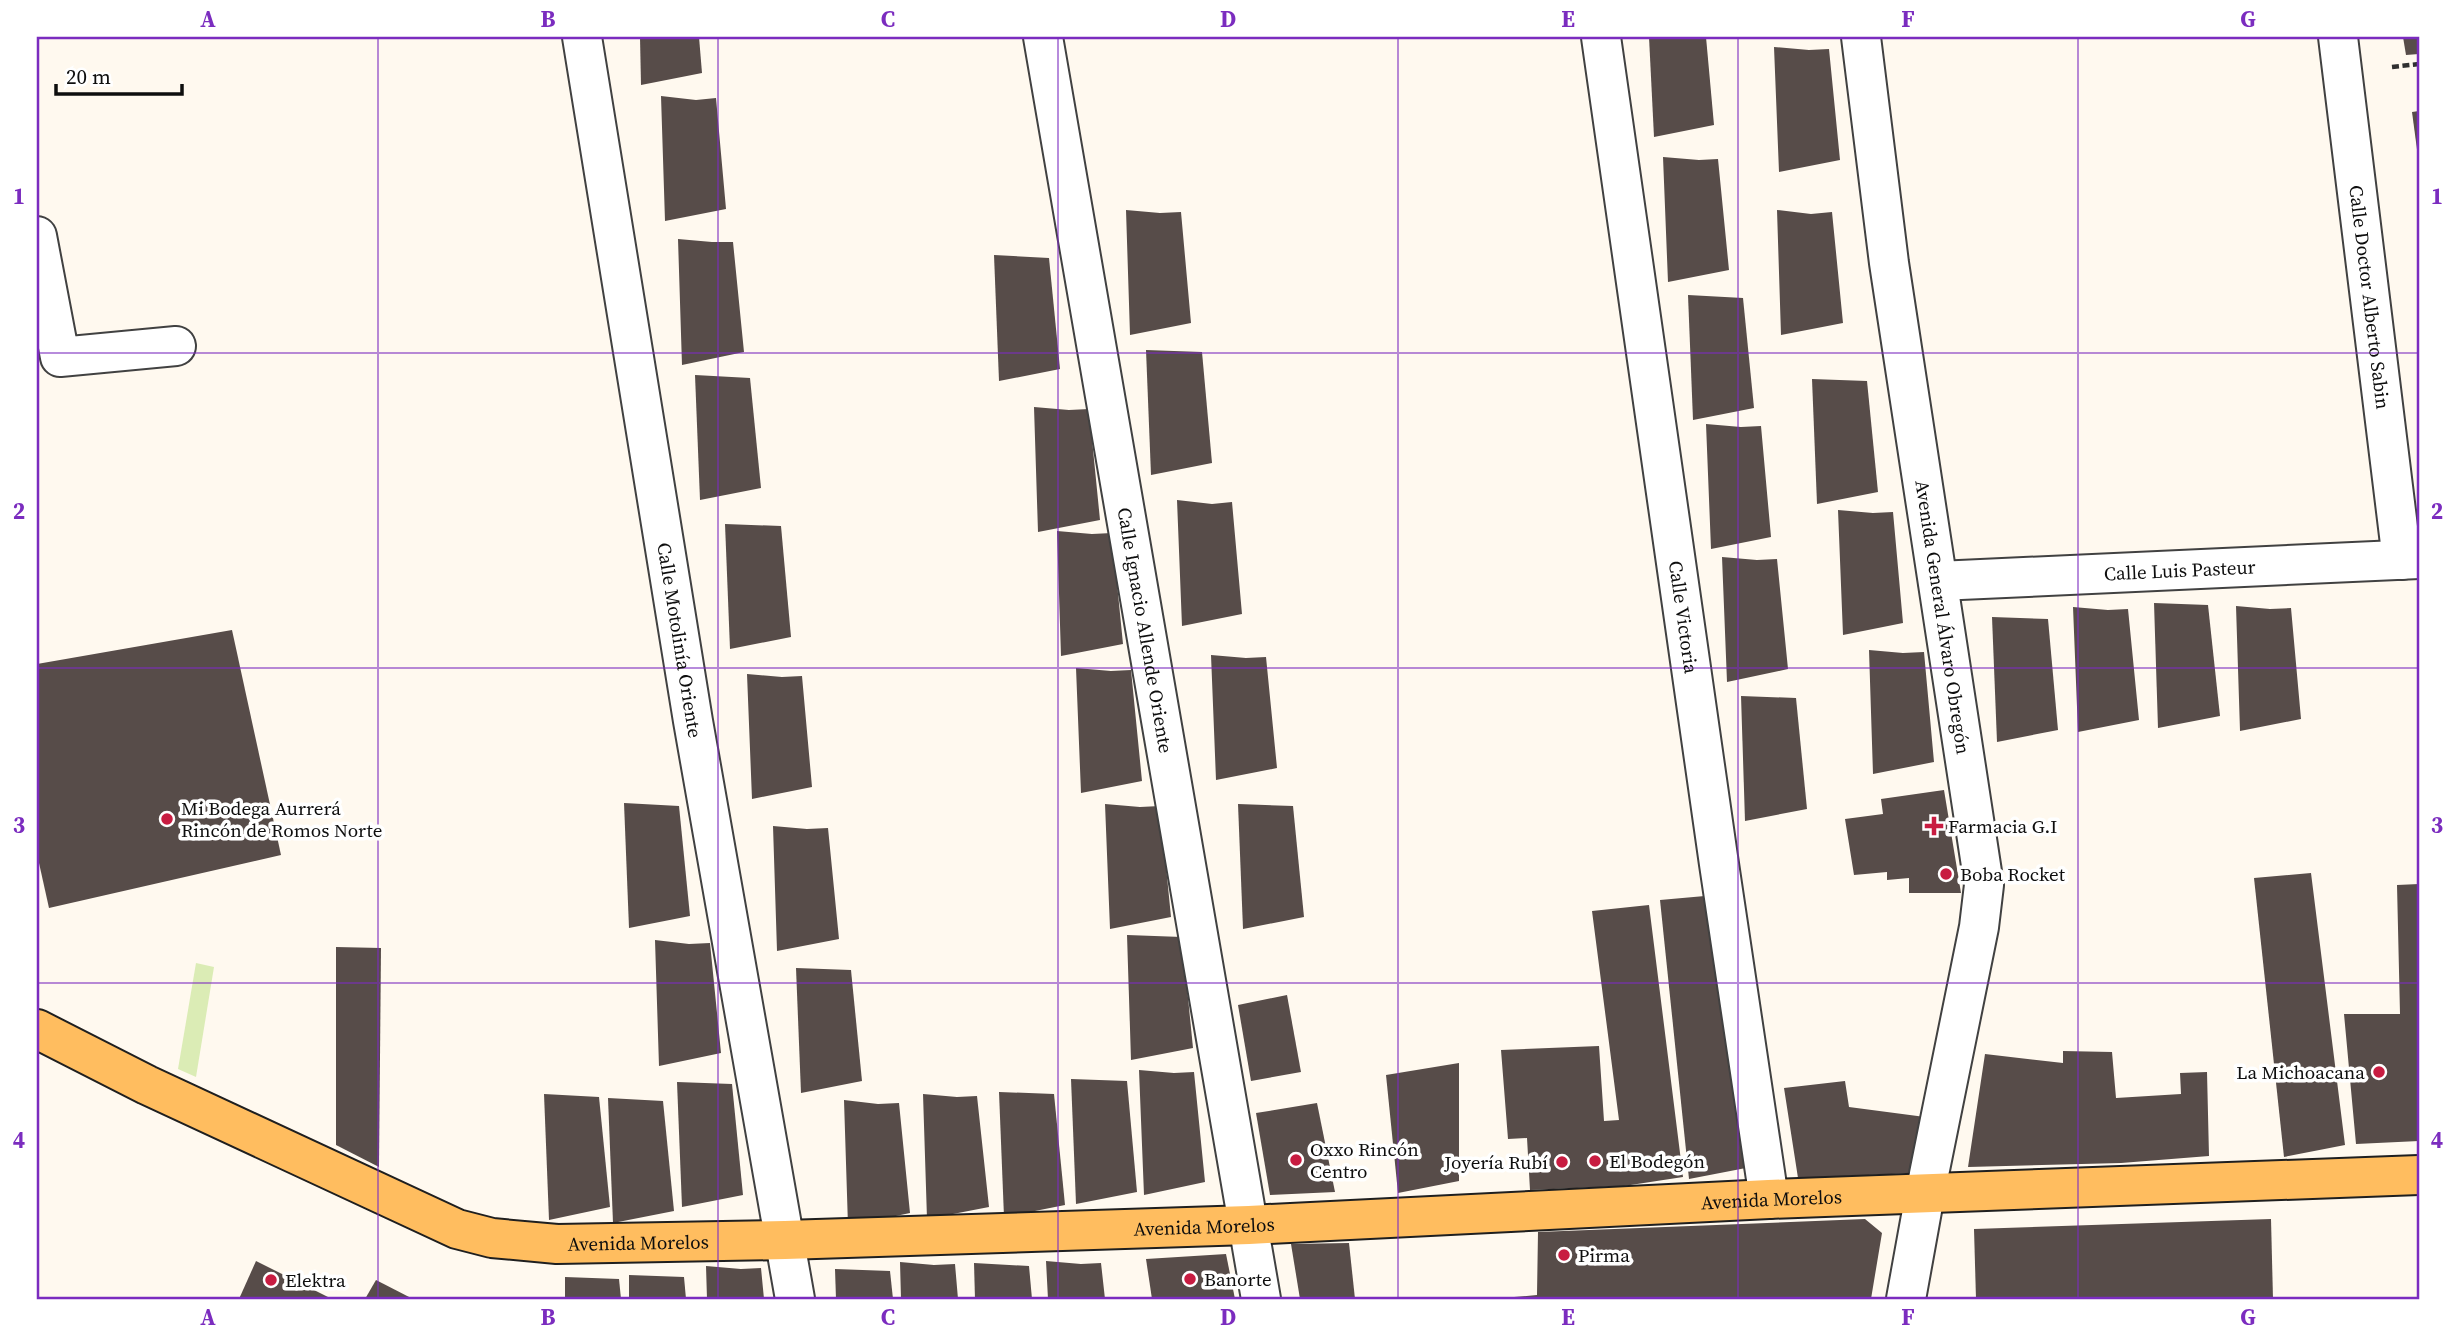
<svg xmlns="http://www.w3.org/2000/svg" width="2456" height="1336" font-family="'Source Serif 4',serif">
<rect width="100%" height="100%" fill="#fff9ef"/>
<polygon fill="#dbecb5" points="196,963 214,967 196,1077 178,1069"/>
<g fill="#574c49">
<polygon points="640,37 699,37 702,73 641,85"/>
<polygon points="1649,37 1706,37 1714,125 1654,137"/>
<polygon points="2403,37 2419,37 2419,54 2406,55"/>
<polygon points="1774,47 1809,50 1829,49 1840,160 1779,172"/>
<polygon points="661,96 696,100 716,98 726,209 665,221"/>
<polygon points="2419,111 2419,157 2418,157 2412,112"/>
<polygon points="1663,157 1699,160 1718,159 1729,270 1668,282"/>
<polygon points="1126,210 1160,213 1181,212 1191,323 1130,335"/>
<polygon points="1777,210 1811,214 1832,212 1843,323 1781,335"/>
<polygon points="678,239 712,242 733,242 744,352 682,365"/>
<polygon points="994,255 1049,258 1060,369 999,381"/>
<polygon points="1688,295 1743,298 1754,408 1693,420"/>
<polygon points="1146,350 1202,352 1212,463 1151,475"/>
<polygon points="695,375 750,378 761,488 700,500"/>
<polygon points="1812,379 1867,381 1878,492 1817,504"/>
<polygon points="1034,407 1069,410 1089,409 1100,520 1038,532"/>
<polygon points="1706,424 1741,427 1761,426 1771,537 1711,549"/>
<polygon points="1177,500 1212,504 1232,502 1242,614 1182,626"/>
<polygon points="1838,510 1873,513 1893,512 1903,623 1843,635"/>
<polygon points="725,524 781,526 791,637 730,649"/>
<polygon points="1057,531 1092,534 1112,533 1123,644 1061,656"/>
<polygon points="1722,557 1757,560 1777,559 1788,669 1727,682"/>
<polygon points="2154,603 2208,605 2220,716 2158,728"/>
<polygon points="2236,606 2270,609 2291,608 2301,719 2240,731"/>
<polygon points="2073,607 2108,610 2128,609 2139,720 2078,732"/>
<polygon points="1992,617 2048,619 2058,730 1997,742"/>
<polygon points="232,630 281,855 49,908 37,854 37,664"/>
<polygon points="1869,650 1903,653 1924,652 1934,762 1873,774"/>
<polygon points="1211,655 1246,658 1266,657 1277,768 1216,780"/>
<polygon points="1076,668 1111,671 1131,670 1142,781 1081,793"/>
<polygon points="747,674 782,677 802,676 812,787 752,799"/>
<polygon points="1741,696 1796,698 1807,809 1745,821"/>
<polygon points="1944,790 1961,893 1909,893 1909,878 1887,880 1887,872 1854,875 1845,819 1883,814 1881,799"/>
<polygon points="624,803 679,806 690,916 629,928"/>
<polygon points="1105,804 1140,807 1160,806 1171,917 1110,929"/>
<polygon points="1238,804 1293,806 1304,917 1243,929"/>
<polygon points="773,826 807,829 828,828 839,939 777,951"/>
<polygon points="2311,873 2345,1145 2284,1157 2254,878"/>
<polygon points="2419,884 2419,1141 2356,1144 2344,1014 2400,1014 2397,885"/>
<polygon points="1716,895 1751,1167 1689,1179 1660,900"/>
<polygon points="1649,905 1683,1177 1624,1186 1530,1190 1527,1138 1508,1139 1501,1050 1599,1046 1604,1121 1619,1120 1592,911"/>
<polygon points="1127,935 1182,937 1193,1048 1131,1060"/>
<polygon points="655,940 689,944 710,943 721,1053 659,1066"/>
<polygon points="336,947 381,948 379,1167 336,1145"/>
<polygon points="796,968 851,970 862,1081 801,1093"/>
<polygon points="1287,995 1301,1072 1251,1081 1238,1005"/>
<polygon points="2063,1051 2112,1052 2116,1098 2181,1094 2180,1073 2207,1072 2209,1156 2121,1163 1968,1167 1985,1054 2063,1063"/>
<polygon points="1459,1063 1459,1181 1398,1193 1386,1075"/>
<polygon points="1139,1070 1174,1073 1194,1072 1205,1182 1144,1195"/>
<polygon points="1071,1079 1127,1081 1137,1192 1076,1204"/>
<polygon points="1845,1081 1849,1107 1925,1117 1915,1173 1798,1178 1784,1088"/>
<polygon points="677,1082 732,1084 743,1195 682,1207"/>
<polygon points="999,1092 1054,1094 1065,1205 1004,1217"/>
<polygon points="544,1094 599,1097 610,1207 549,1220"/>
<polygon points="923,1094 957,1097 977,1096 989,1207 927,1219"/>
<polygon points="608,1098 663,1101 674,1211 613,1223"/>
<polygon points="844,1100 878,1104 899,1103 910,1213 848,1226"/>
<polygon points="1317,1103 1335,1192 1270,1195 1256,1113"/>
<polygon points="1865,1219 1882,1233 1871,1299 1514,1299 1514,1297 1537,1295 1538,1232"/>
<polygon points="2271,1219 2273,1299 1976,1299 1974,1229"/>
<polygon points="1349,1243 1355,1299 1300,1299 1291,1244"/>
<polygon points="1226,1254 1235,1299 1152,1299 1146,1259"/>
<polygon points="256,1261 332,1299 239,1299"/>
<polygon points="1046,1261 1081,1264 1101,1263 1105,1299 1048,1299"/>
<polygon points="900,1262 934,1265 955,1264 958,1299 901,1299"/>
<polygon points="974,1263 1029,1266 1032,1299 975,1299"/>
<polygon points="706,1266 741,1269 761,1268 764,1299 707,1299"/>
<polygon points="835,1269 890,1271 893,1299 836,1299"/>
<polygon points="629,1275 684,1277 686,1299 629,1299"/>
<polygon points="565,1277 619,1279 621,1299 565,1299"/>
<polygon points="376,1280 413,1299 365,1299"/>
</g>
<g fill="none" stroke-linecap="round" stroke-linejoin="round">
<g stroke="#414141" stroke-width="42">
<g id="street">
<path id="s1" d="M 582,37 L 693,721 L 795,1299"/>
<path id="s2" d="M 1043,37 L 1261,1299"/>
<path id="s3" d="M 1601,37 L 1719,864 L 1769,1199"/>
<path id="s4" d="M 1861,37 L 1889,263 L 1984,885 L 1979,927 L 1925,1194 L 1906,1299"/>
<path id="s5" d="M 2338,37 L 2402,560"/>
<polyline points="37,236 60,357 176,346"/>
<path id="s6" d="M 1938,581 L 2419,559"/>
</g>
</g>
<g stroke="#1f1f1f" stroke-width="42">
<g id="primary">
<path id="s7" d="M 37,1029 L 147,1085 L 457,1229 L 492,1238 L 557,1244 L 785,1240 L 1249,1225 L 1769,1199 L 2419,1175"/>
</g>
</g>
<polyline stroke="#303030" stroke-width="4.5" stroke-dasharray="7 3.5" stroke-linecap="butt" points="2392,67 2419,64"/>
<use href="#street" stroke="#fff" stroke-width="38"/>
<use href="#primary" stroke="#ffbd5f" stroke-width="38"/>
</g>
<path fill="none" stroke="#7b2cbf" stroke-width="2" stroke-opacity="0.55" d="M 378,37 L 378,1299M 718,37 L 718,1299M 1058,37 L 1058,1299M 1398,37 L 1398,1299M 1738,37 L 1738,1299M 2078,37 L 2078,1299M 37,353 L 2419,353M 37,668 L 2419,668M 37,983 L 2419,983"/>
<g fill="#c81c41" stroke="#fff" stroke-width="2.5">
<circle cx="167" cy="819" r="7"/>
<path d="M1930.5 815.5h7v7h7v7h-7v7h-7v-7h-7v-7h7z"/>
<circle cx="1946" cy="874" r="7"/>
<circle cx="2379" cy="1072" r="7"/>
<circle cx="1296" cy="1160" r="7"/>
<circle cx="1595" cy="1161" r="7"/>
<circle cx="1562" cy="1162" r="7"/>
<circle cx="1564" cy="1255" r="7"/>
<circle cx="1190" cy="1279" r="7"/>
<circle cx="271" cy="1280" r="7"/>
</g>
<g text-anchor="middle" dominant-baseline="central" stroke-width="7" stroke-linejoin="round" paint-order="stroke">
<g font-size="19" fill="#0e0e0e" stroke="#fff">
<text stroke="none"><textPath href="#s5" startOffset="262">Calle Doctor Alberto Sabin</textPath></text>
<text stroke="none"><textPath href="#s6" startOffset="242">Calle Luis Pasteur</textPath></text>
<text stroke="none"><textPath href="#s4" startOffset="586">Avenida General Álvaro Obregón</textPath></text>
<text stroke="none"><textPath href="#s3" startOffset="586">Calle Victoria</textPath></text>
<text stroke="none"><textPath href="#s2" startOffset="602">Calle Ignacio Allende Oriente</textPath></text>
<text stroke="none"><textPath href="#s1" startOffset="611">Calle Motolinía Oriente</textPath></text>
<text stroke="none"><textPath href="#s7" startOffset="1782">Avenida Morelos</textPath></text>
<text stroke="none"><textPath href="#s7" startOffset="1214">Avenida Morelos</textPath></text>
<text stroke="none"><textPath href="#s7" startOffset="648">Avenida Morelos</textPath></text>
</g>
<g font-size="19" fill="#0e0e0e" stroke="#fff" text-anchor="start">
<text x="181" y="808">Mi Bodega Aurrerá<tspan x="181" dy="22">Rincón de Romos Norte</tspan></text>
<text x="1948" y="826">Farmacia G.I</text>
<text x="1960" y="874">Boba Rocket</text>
<text x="2365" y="1072" text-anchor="end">La Michoacana</text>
<text x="1310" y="1149">Oxxo Rincón<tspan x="1310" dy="22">Centro</tspan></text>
<text x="1609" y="1161">El Bodegón</text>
<text x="1548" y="1162" text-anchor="end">Joyería Rubí</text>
<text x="1578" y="1255">Pirma</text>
<text x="1204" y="1279">Banorte</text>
<text x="285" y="1280">Elektra</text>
</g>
</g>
<rect width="2456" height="1336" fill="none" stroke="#ffffff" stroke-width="77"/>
<path d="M56 84v10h126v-10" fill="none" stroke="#0e0e0e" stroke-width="3.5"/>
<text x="66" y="84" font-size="21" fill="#0e0e0e" stroke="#ffffff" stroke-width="5" paint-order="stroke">20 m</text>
<rect x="38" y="38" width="2380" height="1260" fill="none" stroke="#7b2cbf" stroke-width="2.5"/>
<g font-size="23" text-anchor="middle" font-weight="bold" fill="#7b2cbf">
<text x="208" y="27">A</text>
<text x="548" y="27">B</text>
<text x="888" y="27">C</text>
<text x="1228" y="27">D</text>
<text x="1568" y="27">E</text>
<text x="1908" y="27">F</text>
<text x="2248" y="27">G</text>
<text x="19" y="204">1</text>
<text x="2437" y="204">1</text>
<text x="19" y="519">2</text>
<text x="2437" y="519">2</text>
<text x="19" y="833">3</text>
<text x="2437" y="833">3</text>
<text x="19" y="1148">4</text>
<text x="2437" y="1148">4</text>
<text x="208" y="1325">A</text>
<text x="548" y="1325">B</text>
<text x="888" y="1325">C</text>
<text x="1228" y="1325">D</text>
<text x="1568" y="1325">E</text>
<text x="1908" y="1325">F</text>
<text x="2248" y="1325">G</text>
</g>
</svg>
